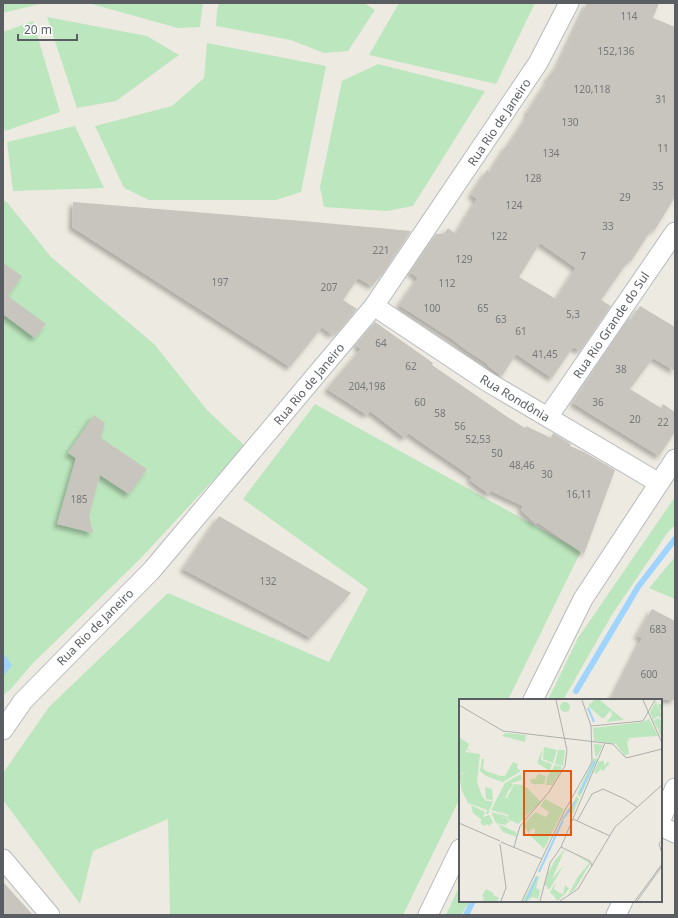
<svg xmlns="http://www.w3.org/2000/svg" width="678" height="918" font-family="'Noto Sans',sans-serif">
<defs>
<filter id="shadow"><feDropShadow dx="-3.5" dy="3.5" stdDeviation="2" flood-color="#0004"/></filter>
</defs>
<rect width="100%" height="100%" fill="#edebe1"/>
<g fill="#bce6bd">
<polygon points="3,3 44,3 3,13"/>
<polygon points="88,3 203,3 200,27 178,28"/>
<polygon points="219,3 364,3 375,10 348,51 324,53 291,40 216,26 217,11"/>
<polygon points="399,3 535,3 496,84 369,55"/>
<polygon points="47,17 147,36 179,55 116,101 77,108"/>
<polygon points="33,21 60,112 5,131 3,123 3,32"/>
<polygon points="207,43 326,66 301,192 276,200 149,200 124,188 95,126 172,106 204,78"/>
<polygon points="378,64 485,91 413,206 387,211 324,207 320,187 342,81"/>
<polygon points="75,126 104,188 13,191 7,142"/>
<polygon points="3,201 6,201 51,257 154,344 207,410 245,446 139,560 32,664 10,690 3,695"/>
<polygon points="315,404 581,551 508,700 460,700 460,798 403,915 170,915 168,819 93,851 80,904 3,800 3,773 49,707 168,593 329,662 368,589 243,499"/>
<polygon points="675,497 675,525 668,532 613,613 563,700 548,700 578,638"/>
<polygon points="675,557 675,599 649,588"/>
<polygon points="460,885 460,901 470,901 461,915 446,915"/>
</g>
<polygon fill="#9fd4ff" points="3,653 12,665 3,676"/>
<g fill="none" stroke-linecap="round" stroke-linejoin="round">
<g stroke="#9fd4ff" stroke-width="6">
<polyline points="576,691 638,587 675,539"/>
<polyline points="466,915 473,901"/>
</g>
</g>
<g fill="#c8c5be" fill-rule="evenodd" filter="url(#shadow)">
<path d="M 587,3 L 659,3 L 653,18 L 675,27 L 675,197 L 654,231 L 652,229 L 631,261 L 629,260 L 601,300 L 611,306 L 580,351 L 573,347 L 552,378 L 516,354 L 502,376 L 487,365 L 488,364 L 469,352 L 452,339 L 399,305 L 418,278 L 410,272 L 436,234 L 444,234 L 448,228 L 456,234 L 477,199 L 471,195 L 487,170 L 490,172 L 506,146 L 508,146 L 529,114 L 527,113 L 548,81 L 547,80 L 558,65 ZM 540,243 L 576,268 L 556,299 L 519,277 Z"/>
<polygon points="73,202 314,222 411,231 384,272 372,286 358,278 343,300 357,309 337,333 335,331 332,335 322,327 290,367 72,227"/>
<polygon points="3,263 22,276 8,296 46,324 35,338 3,314"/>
<polygon points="640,306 675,327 675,371 653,358 630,389 661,408 663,404 675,412 675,432 659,456 573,403 597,365 629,318 631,320"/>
<polygon points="375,322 433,363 432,365 509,418 525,428 526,426 551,438 553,433 571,444 570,446 584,452 615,470 584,554 537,522 536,524 521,510 523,506 491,491 489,494 470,480 472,477 408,433 405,438 370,411 367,415 327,389 361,349 356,345"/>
<polygon points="94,415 105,423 101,438 147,469 129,494 100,475 89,516 93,533 57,524 76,458 68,453"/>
<polygon points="219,516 351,593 311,638 183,569"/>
<polygon points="652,609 675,621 675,700 611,700 642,638 637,636"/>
<polygon points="3,882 33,915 3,915"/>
</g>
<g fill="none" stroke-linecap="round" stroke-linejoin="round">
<g stroke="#b7b9be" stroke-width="21">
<g id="minor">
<polyline points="374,306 488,382 659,483"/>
<polyline points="548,417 675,232"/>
<polyline points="533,700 583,599 675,459"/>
<polyline points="3,730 23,701 152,570 374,306 538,63 569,3"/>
<polyline points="661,819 675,788"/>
<polyline points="661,826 675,833"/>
<polyline points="3,859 50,915"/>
<polyline points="428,915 460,849"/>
<polyline points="616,915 623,901"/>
</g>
</g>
<use href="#minor" stroke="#fff" stroke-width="19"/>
</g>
<g text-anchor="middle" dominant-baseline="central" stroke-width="4" stroke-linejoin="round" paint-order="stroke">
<g font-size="10" fill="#76787a">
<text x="629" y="16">114</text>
<text x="616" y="51">152,136</text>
<text x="592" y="89">120,118</text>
<text x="661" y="99">31</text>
<text x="570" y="122">130</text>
<text x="663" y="148">11</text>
<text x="551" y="153">134</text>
<text x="533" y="178">128</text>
<text x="658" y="186">35</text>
<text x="625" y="197">29</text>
<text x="514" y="205">124</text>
<text x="608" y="226">33</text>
<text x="499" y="236">122</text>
<text x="381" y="250">221</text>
<text x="583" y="256">7</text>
<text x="464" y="259">129</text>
<text x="220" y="282">197</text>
<text x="447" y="283">112</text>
<text x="329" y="287">207</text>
<text x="432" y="308">100</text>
<text x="483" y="308">65</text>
<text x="573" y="314">5,3</text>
<text x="501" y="319">63</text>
<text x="521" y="331">61</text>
<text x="381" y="343">64</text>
<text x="545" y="354">41,45</text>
<text x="411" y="366">62</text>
<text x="621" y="369">38</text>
<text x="367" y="386">204,198</text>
<text x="420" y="402">60</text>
<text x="598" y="402">36</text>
<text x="440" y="413">58</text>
<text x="635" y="419">20</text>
<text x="663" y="422">22</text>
<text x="460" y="426">56</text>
<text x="478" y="439">52,53</text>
<text x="497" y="453">50</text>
<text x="522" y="465">48,46</text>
<text x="547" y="474">30</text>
<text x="579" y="494">16,11</text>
<text x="79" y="499">185</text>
<text x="268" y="581">132</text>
<text x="658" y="629">683</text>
<text x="649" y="674">600</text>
</g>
<g font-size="12" fill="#5a5e63" stroke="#fff">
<text transform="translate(499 122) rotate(-56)">Rua Rio de Janeiro</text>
<text transform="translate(611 325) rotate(-56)">Rua Rio Grande do Sul</text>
<text transform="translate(309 384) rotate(-50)">Rua Rio de Janeiro</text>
<text transform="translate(515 398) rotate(31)">Rua Rondônia</text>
<text transform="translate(95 627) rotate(-45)">Rua Rio de Janeiro</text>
</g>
</g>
<g transform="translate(459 699)">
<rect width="203" height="203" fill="#edebe1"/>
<path d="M 135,1 L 141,1 L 165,21 L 147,23 L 153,17 L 152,11 L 144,20 L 129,7 ZM 197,2 L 200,11 L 199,5 L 203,5 L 203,10 L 201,11 L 203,20 L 199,17 L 194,21 L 191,13 ZM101 8a5 5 0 1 1 10 0a5 5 0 1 1-10 0ZM 199,19 L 203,22 L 202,38 L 199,31 L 201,30 L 199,30 L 194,22 ZM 190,20 L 199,37 L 168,39 L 172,41 L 168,42 L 170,54 L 166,57 L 157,45 L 135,42 L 134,29 L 184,23 ZM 46,34 L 67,36 L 66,43 L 43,37 ZM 0,38 L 10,45 L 8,50 L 14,52 L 6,51 L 7,53 L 21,55 L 18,83 L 23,97 L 27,102 L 34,102 L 29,115 L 27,115 L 28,111 L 9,104 L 3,92 L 0,76 L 9,72 L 0,75 ZM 135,45 L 144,46 L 138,58 L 136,56 ZM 85,48 L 98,51 L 94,64 L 84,60 ZM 84,49 L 82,61 L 93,65 L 91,72 L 78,64 ZM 99,51 L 106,51 L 104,67 L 96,65 ZM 23,59 L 25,60 L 24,69 L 27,72 L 42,77 L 46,77 L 54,63 L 59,65 L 58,69 L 62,72 L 44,83 L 27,77 L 21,72 ZM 135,59 L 139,60 L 121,98 L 118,95 ZM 140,62 L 145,62 L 145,67 L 148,63 L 151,64 L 144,72 L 142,70 L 137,75 L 135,73 ZM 96,66 L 103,68 L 99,78 L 95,77 L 98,78 L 93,86 L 87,86 L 88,78 ZM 62,75 L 63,81 L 52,84 L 54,86 L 49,92 L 47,98 L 43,98 L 48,99 L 55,85 L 65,86 L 82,103 L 59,125 L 47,119 L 50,116 L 38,110 L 49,116 L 32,111 L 46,84 ZM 79,75 L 87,77 L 85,85 L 73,85 L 71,81 L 77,79 ZM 26,88 L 33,90 L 34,101 L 27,100 ZM 118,97 L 120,100 L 114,115 L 109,113 L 118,100 L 104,120 L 80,174 L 105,116 ZM 86,100 L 105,110 L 85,150 L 72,137 L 76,136 L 76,129 L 71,131 L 70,135 L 64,126 L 76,113 L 87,118 L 90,113 L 81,107 ZM 12,106 L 26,113 L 24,118 L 30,116 L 34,123 L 30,127 L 28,125 L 25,127 L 21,123 L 23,121 L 14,114 ZM 32,113 L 48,117 L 46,119 L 51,122 L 46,126 L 37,124 ZM 39,125 L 57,133 L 58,138 L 44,133 ZM 105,151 L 109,153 L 105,152 L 93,180 L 105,166 L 90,191 L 86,185 L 89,174 L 96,161 ZM 115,155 L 131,163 L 131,165 L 116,190 L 109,196 L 118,179 L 130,164 ZM 77,177 L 79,177 L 80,178 L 77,189 L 81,191 L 79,200 L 74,198 L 68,202 L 78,178 L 67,202 L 64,202 ZM 97,183 L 95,190 L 101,194 L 104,195 L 106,186 L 110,190 L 99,202 L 91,193 ZM 27,190 L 35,194 L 34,196 L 40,199 L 38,202 L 24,202 L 25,199 L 23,197 Z" fill="#bce6bd"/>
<path fill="none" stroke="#9fd4ff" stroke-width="2" d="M 129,9 L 135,23M 121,94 L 136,62M 104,120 L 117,102M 80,173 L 104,121M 67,202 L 78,178"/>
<path fill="none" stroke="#aeafab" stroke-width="1" d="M 184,1 L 203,44M 0,6 L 44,32 L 154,45 L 167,59 L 203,50M 132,27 L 184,22 L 196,1M 114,120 L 151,137M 118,122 L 133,95 L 144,90 L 166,100 L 178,108M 0,124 L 41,142M 203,141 L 200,145 L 203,154M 42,143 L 83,160M 41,145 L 47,189 L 42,202M 55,148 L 61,127 L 90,93 L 106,67 L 108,51 L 97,1M 102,148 L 146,44M 63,202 L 105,113 L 133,63 L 132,27 L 123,1M 81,202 L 91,164 L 102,148 L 131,162 L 133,167M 101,202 L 119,190 L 156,128 L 203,86M 176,202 L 203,165M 178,202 L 203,167"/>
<path fill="#e15910" fill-opacity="0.15" stroke="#e15910" stroke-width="2" d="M 65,72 L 112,72 L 112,136 L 65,136 Z"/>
<rect width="203" height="203" fill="none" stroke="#5a5e63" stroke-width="2"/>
</g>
<rect width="678" height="918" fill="none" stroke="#5a5e63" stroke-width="8"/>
<path d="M18 34v6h59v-6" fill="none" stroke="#5a5e63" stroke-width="2"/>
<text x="24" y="34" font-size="12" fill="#5a5e63" stroke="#ffffff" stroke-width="3" paint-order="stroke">20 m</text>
</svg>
